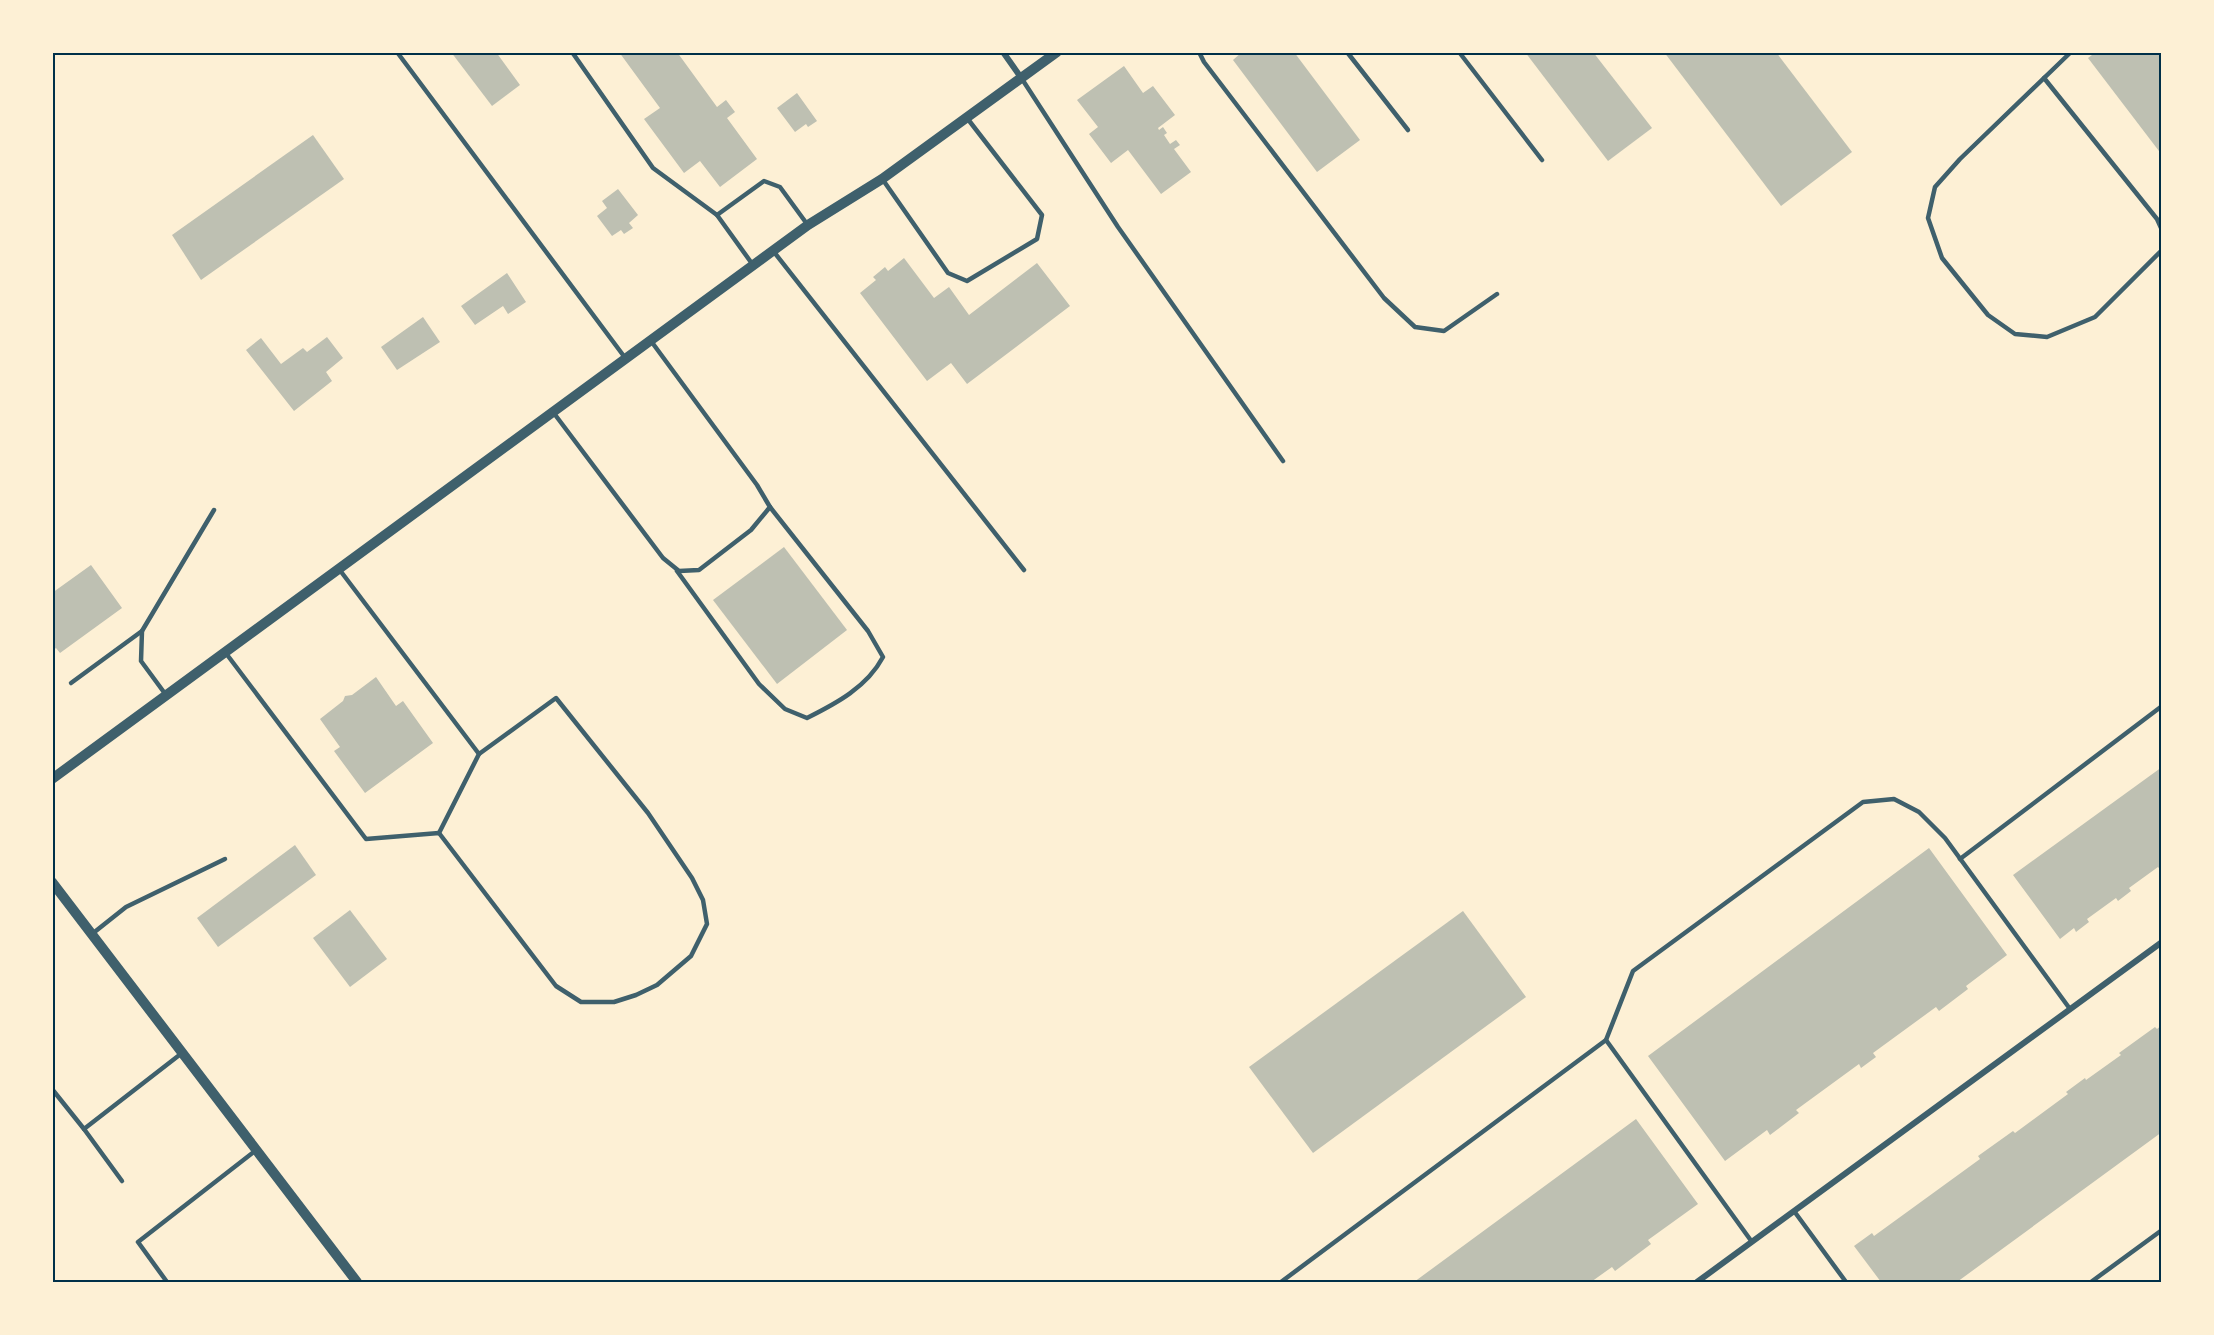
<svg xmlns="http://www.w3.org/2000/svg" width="2214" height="1335" font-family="Jost,sans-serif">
<rect width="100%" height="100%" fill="#fdf0d5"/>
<g fill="#bec0b2">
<polygon points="451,52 496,52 520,85 492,106"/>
<polygon points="619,52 677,52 717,107 726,100 735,112 727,118 757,159 720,187 700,161 684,173 644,119 660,108"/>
<polygon points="1242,52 1294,52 1360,140 1317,172 1233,60"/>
<polygon points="1525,52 1593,52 1652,128 1608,161"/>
<polygon points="1664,52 1776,52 1852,152 1781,206"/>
<polygon points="2096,52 2162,54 2162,155 2088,58"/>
<polygon points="1124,66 1143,93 1153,86 1175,115 1158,128 1159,130 1163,127 1167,133 1164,135 1170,144 1176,140 1180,145 1174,149 1191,172 1161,194 1128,150 1111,163 1089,134 1098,127 1077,100"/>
<polygon points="797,93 817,121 808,127 806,124 795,132 777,108"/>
<polygon points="313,135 344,179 201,280 172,235"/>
<polygon points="618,189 638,215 629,223 633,228 624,234 621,230 612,236 597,216 607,208 602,201"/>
<polygon points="904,258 934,298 949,287 969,315 1037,263 1070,306 967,384 951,363 927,381 860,293 876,280 873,277 885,267 888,271"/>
<polygon points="507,273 526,302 508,314 503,306 475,325 461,306"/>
<polygon points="423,317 440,342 397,370 381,347"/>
<polygon points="327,337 343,358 326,372 332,381 294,411 246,350 261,338 281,364 303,348 307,352"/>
<polygon points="784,547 847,630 777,684 713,600"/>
<polygon points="91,565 122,608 60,653 56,648 52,651 52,593"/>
<polygon points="376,677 396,706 403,701 433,743 365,793 334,751 340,747 320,719 343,701 345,696 352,695"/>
<polygon points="2162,767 2162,872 2158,867 2129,888 2131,891 2118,901 2116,898 2087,919 2089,922 2076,932 2074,928 2060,939 2013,875"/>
<polygon points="295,845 316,875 218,947 197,918"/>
<polygon points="1929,848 2007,955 1966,986 1968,989 1939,1011 1936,1007 1873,1053 1876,1057 1861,1068 1859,1064 1796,1110 1799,1113 1770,1135 1767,1130 1725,1161 1648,1056"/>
<polygon points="350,910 387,959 350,987 313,938"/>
<polygon points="1463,911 1526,997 1313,1153 1249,1067"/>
<polygon points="2162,1025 2162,1132 1957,1282 1881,1282 1854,1246 1872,1233 1874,1236 1980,1159 1978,1156 2013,1131 2015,1133 2068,1094 2066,1092 2085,1078 2086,1080 2121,1055 2119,1053 2155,1027 2157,1029"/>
<polygon points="1636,1119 1698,1204 1648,1240 1651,1244 1615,1271 1612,1267 1591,1282 1414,1282"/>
</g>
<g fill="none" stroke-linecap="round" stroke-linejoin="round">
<g stroke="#3f606c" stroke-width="4.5">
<polyline points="397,52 626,359"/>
<polyline points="572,52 653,168 717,215"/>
<polyline points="1199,52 1204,62 1384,298 1415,327 1444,331 1497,294"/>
<polyline points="1347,52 1408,130"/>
<polyline points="1459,52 1542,160"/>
<polyline points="2071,52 1960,159 1935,187 1928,218 1942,258 1988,315 2015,334 2047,337 2095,317 2162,250"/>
<polyline points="2044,78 2157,219 2162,230"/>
<polyline points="1022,79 1118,227 1283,461"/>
<polyline points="883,180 948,273 967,281 1037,239 1042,215 967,118"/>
<polyline points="774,252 1024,570"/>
<polyline points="753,265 717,215 764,181 780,187 807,224"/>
<polyline points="553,412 663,558 679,571 699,570 751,530 770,507 757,485 651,341"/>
<path d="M 677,571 L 759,684 L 785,709 L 807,718 C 837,703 867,687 883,657 L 868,631 L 770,507"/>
<polyline points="225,652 366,839 439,833 556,986 581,1002 614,1002 636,995 657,985 691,956 707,924 703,900 692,878 648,813 556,698 479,754 339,569"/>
<polyline points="71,683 142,631"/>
<polyline points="166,695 141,661 142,631 214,510"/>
<polyline points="439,833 479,754"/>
<polyline points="1960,859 2162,706"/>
<polyline points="92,934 126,907 225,859"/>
<polyline points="1606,1040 1633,971 1863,802 1894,799 1919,812 1945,838 2070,1009"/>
<polyline points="52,1089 84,1129 182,1053"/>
<polyline points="84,1129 122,1181"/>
<polyline points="1794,1211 1846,1282"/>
<polyline points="167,1282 138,1242 255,1151"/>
<polyline points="1281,1282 1606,1040 1752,1242"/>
<polyline points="2091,1282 2162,1230"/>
</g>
<g stroke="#3f606c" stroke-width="6">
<polyline points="1003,52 1022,79"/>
<polyline points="1697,1282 2162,942"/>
</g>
<g stroke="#3f606c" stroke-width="10">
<polyline points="52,779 808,225 882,179 1057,52"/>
<polyline points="52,882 357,1282"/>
</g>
</g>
<rect width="2214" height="1335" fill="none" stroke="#fdf0d5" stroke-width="108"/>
<rect x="54" y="54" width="2106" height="1227" fill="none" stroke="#003049" stroke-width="2"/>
</svg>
